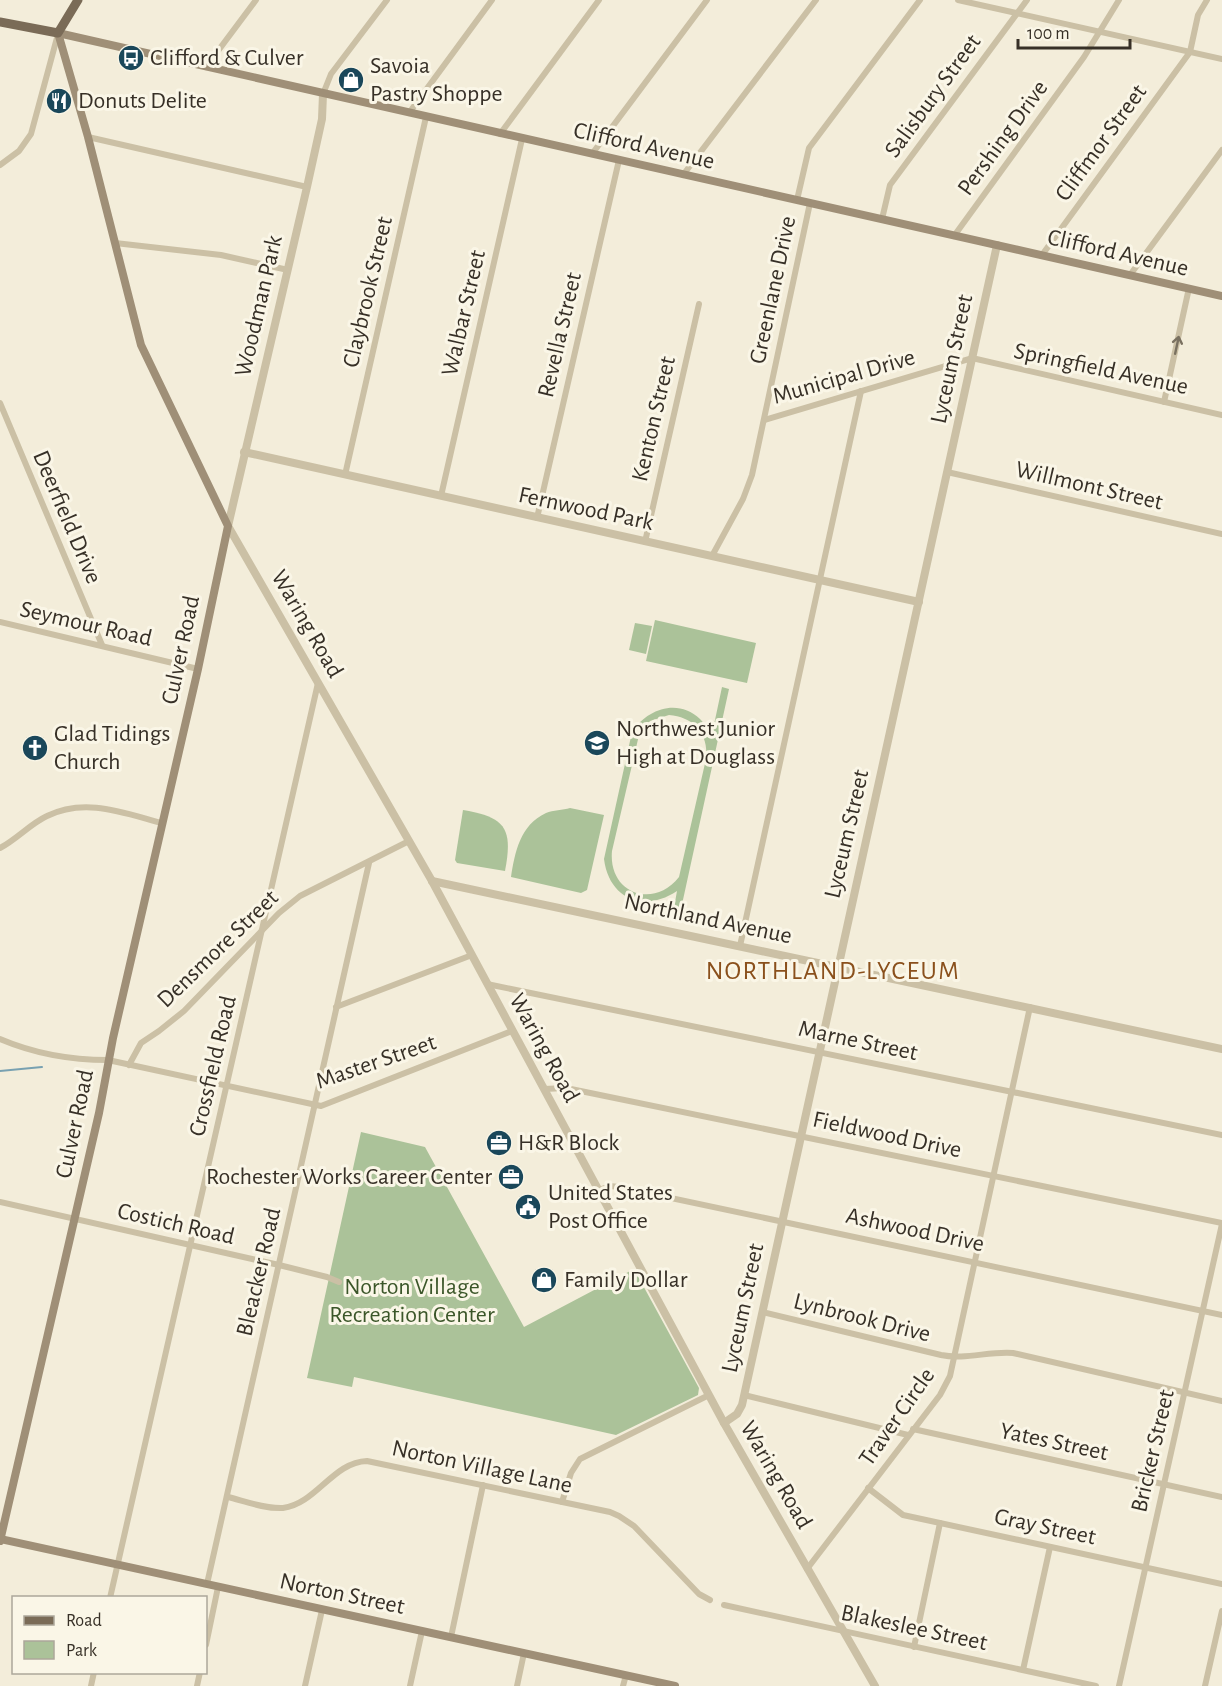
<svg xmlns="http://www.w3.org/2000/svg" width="1222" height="1686" font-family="'Alegreya Sans',sans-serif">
<rect width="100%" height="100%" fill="#f3edda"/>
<g fill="#abc299" fill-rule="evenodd">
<polygon points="655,620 756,643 747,683 646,661"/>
<polygon points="635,623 652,626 646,654 629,650"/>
<path d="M 722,687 L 729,689 L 681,909 L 674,908 L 677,891 C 644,913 609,899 604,859 L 632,732 C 647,709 678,698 700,719 C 705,724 708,729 712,734 ZM 669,715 C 694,717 709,734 706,759 L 679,877 C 653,910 608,893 612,851 L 639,735 L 650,721 Z"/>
<path d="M 570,808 L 604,815 L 587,890 L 581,893 L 511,877 C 515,852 520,825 546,813 C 553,810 563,810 570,808 Z"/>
<path d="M 463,810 C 506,817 513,829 505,871 L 457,863 L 455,860 Z"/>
<polygon points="361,1132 425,1147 524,1327 634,1269 699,1388 698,1395 616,1435 354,1377 352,1387 307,1378"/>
</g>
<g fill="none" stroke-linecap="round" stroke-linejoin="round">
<polyline stroke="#78a1b1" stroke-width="2" points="0,1071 42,1067"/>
<g stroke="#cbc0a5" stroke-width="6">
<polyline points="958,0 1222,59"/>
<polyline points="206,67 256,0"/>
<polyline points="323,94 331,74 387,0"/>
<polyline points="409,113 492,0"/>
<polyline points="500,134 599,0"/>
<polyline points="88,137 307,187"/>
<polyline points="592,154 707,0"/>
<polyline points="0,165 19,151 31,134 58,34"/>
<polyline points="683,175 816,0"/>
<polyline points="797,200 809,148 920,0"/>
<polyline points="882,219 890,185 1027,0"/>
<polyline points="954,236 1084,57 1119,0"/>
<polyline points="115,243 221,255 288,270"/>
<polyline points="1042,255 1190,52 1198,15 1207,0"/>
<polyline points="1130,275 1222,150"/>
<polyline points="1164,402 1189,288"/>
<polyline points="0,403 102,645"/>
<polyline points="764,420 972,358 1222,415"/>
<polyline points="947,472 1222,534"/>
<polyline points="345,475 426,117"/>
<polyline points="441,496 522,139"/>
<polyline points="537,518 619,160"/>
<polyline points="645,542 699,304"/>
<polyline points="712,556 743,499 752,475 810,203"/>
<polyline points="0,622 198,669"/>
<path d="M 0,848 C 17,839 30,824 47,816 C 85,797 124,813 162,823"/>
<polyline points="740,946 861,391"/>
<polyline points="487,984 1222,1135"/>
<polyline points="336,1007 472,955"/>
<path d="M 0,1039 C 35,1054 70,1060 108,1060 L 321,1106 L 512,1031"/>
<polyline points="129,1065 141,1043 159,1031 184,1011 279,913 300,896 409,841"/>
<polyline points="544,1089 566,1088 1222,1223"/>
<polyline points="599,1190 610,1186 619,1187 1222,1315"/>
<polyline points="0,1202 279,1265 327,1277 339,1282"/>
<path d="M 762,1312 L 941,1355 C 965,1360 989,1351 1013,1353 L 1222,1401"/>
<polyline points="744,1395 908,1435"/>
<polyline points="913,1429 1222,1497"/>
<polyline points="868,1488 903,1515 1222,1584"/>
<path d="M 228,1497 C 244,1501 265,1509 283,1508 C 316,1504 333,1462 367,1461 L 610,1512 L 619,1516 L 634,1526 L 699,1594 L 710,1600"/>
<polyline points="562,1502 571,1473 580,1459 709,1395"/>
<polyline points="807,1569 940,1395 950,1376 1030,1007"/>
<polyline points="207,1584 369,863"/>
<polyline points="110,1598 318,683"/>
<polyline points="724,1605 1096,1686"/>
<polyline points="451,1637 483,1485"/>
<polyline points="206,1645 218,1587"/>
<polyline points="914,1647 940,1523"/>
<polyline points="1023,1670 1050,1547"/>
<polyline points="91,1686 94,1672"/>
<polyline points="197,1686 200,1672"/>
<polyline points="305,1686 322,1610"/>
<polyline points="410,1686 422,1631"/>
<polyline points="517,1686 524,1653"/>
<polyline points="623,1686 626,1675"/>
<polyline points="1119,1686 1222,1224"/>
<polyline points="1205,1686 1222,1611"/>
</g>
<g stroke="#cbc0a5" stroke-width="8">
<polyline points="323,94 322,119 307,187 228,526 432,881 724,1423 875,1686"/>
<polyline points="244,452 919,602"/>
<polyline points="432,881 1222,1049"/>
<polyline points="724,1423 737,1414 742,1405 997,245"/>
</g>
<g stroke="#9f8f77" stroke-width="8">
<polyline points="0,1539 675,1686"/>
<polyline points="0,1541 99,1113 113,1038 198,669 228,526 141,345 88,137 58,33 1222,296"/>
</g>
<polyline stroke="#7a6b57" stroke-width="9" points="0,22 58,33 78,0"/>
</g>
<defs><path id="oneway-shaft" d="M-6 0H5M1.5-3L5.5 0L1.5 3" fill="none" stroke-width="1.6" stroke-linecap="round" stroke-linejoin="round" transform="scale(1.5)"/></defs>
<use stroke="#7a7160" href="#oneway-shaft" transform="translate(1177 345) rotate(-78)"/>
<defs>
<g id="bus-disc" transform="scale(1.35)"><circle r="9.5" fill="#1a475a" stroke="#faf6e7"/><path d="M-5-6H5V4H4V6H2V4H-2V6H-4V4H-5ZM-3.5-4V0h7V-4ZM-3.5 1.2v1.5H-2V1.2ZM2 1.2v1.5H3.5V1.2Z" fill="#fff"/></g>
<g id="shop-disc" transform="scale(1.35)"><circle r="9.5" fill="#1a475a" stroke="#faf6e7"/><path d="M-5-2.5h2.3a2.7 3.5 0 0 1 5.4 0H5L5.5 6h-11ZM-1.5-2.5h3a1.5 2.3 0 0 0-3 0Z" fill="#fff"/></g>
<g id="restaurant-disc" transform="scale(1.35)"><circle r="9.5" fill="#1a475a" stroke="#faf6e7"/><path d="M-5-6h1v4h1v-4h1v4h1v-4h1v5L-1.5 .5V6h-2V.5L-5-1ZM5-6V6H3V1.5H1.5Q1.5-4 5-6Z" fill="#fff"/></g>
<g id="school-disc" transform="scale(1.35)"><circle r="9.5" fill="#1a475a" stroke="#faf6e7"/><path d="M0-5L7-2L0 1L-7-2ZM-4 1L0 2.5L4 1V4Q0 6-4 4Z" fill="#fff"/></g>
<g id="church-disc" transform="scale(1.35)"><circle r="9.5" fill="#1a475a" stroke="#faf6e7"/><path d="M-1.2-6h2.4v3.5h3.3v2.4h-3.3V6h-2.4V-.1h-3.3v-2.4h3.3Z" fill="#fff"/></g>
<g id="office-disc" transform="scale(1.35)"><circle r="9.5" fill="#1a475a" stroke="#faf6e7"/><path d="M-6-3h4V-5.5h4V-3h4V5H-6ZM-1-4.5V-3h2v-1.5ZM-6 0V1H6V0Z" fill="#fff"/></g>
<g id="civic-disc" transform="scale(1.35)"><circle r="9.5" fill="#1a475a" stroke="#faf6e7"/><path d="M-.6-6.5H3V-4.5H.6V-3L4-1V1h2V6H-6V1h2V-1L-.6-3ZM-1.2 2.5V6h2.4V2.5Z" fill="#fff"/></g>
</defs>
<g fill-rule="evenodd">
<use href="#bus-disc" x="131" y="58"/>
<use href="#shop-disc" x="351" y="80"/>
<use href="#restaurant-disc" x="59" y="101"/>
<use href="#school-disc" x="597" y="743"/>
<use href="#church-disc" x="35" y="748"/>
<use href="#office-disc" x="499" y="1143"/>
<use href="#office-disc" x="511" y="1177"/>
<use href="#civic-disc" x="528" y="1207"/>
<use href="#shop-disc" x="544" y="1280"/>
</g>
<g text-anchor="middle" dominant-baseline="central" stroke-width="6" stroke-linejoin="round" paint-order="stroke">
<g font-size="24" fill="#373027" stroke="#faf6e7" text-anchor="start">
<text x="150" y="58">Clifford &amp; Culver</text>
<text x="370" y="66">Savoia<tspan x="370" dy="28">Pastry Shoppe</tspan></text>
<text x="78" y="101">Donuts Delite</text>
<text x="616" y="729">Northwest Junior<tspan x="616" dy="28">High at Douglass</tspan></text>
<text x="54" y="734">Glad Tidings<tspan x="54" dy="28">Church</tspan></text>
<text x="518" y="1143">H&amp;R Block</text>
<text x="492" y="1177" text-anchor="end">Rochester Works Career Center</text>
<text x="548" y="1193">United States<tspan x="548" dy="28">Post Office</tspan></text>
<text x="564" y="1280">Family Dollar</text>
</g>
<g font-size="24" fill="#373027" stroke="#faf6e7">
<text transform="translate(933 96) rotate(-54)">Salisbury Street</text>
<text transform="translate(1003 138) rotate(-54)">Pershing Drive</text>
<text transform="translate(1101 143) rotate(-54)">Cliffmor Street</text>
<text transform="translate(644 146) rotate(13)">Clifford Avenue</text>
<text transform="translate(1118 253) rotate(13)">Clifford Avenue</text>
<text transform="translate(773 290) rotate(-78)">Greenlane Drive</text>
<text transform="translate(368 292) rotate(-77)">Claybrook Street</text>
<text transform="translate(259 306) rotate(-77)">Woodman Park</text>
<text transform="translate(464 313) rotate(-77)">Walbar Street</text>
<text transform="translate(560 335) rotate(-77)">Revella Street</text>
<text transform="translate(952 359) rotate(-78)">Lyceum Street</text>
<text transform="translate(1101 369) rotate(12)">Springfield Avenue</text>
<text transform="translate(844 377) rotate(-16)">Municipal Drive</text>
<text transform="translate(654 419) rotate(-77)">Kenton Street</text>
<text transform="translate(1089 486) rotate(13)">Willmont Street</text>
<text transform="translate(586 509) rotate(12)">Fernwood Park</text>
<text transform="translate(67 517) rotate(67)">Deerfield Drive</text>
<text transform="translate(86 624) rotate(13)">Seymour Road</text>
<text transform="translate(307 624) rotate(60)">Waring Road</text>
<text transform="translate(181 650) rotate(-78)">Culver Road</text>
<text transform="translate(847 834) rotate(-77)">Lyceum Street</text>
<text transform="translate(708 919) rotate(12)">Northland Avenue</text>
<text transform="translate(218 949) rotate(-44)">Densmore Street</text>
<text transform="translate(858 1041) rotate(12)">Marne Street</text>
<text transform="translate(544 1048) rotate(61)">Waring Road</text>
<text transform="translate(376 1062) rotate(-19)">Master Street</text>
<text transform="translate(213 1066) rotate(-77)">Crossfield Road</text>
<text transform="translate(75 1124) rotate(-78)">Culver Road</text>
<text transform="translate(887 1135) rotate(12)">Fieldwood Drive</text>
<text transform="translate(176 1224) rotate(13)">Costich Road</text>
<text transform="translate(915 1230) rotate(12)">Ashwood Drive</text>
<text transform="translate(259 1272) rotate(-77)">Bleacker Road</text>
<text transform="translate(743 1308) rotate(-78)">Lyceum Street</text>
<text transform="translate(862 1318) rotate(14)">Lynbrook Drive</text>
<text transform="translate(897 1417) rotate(-55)">Traver Circle</text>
<text transform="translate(1054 1442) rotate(12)">Yates Street</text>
<text transform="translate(1153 1451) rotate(-77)">Bricker Street</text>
<text transform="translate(482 1467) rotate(12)">Norton Village Lane</text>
<text transform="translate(776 1475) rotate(60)">Waring Road</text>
<text transform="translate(1045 1527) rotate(12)">Gray Street</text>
<text transform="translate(342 1594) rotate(12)">Norton Street</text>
<text transform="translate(914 1628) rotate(12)">Blakeslee Street</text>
</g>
<g font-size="24" fill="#3b5629" stroke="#faf6e7">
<text x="412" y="1287">Norton Village<tspan x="412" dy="28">Recreation Center</tspan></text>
</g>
<g font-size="26" letter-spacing="1.5" fill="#8a501c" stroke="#faf6e7">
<text x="833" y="971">NORTHLAND-LYCEUM</text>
</g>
</g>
<rect x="12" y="1596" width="195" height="78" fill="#faf6e7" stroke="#aca79a" stroke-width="1.5"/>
<rect x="24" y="1616" width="30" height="9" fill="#7a6b57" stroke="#aca79a" stroke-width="1.5"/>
<text x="66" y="1626" font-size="18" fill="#373027">Road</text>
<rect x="24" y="1641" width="30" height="18" fill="#abc299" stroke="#aca79a" stroke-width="1.5"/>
<text x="66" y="1656" font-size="18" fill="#373027">Park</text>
<path d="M1018 39v9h112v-9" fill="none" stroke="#373027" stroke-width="3"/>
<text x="1027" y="39" font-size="18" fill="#373027" stroke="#faf6e7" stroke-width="4.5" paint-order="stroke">100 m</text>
</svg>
